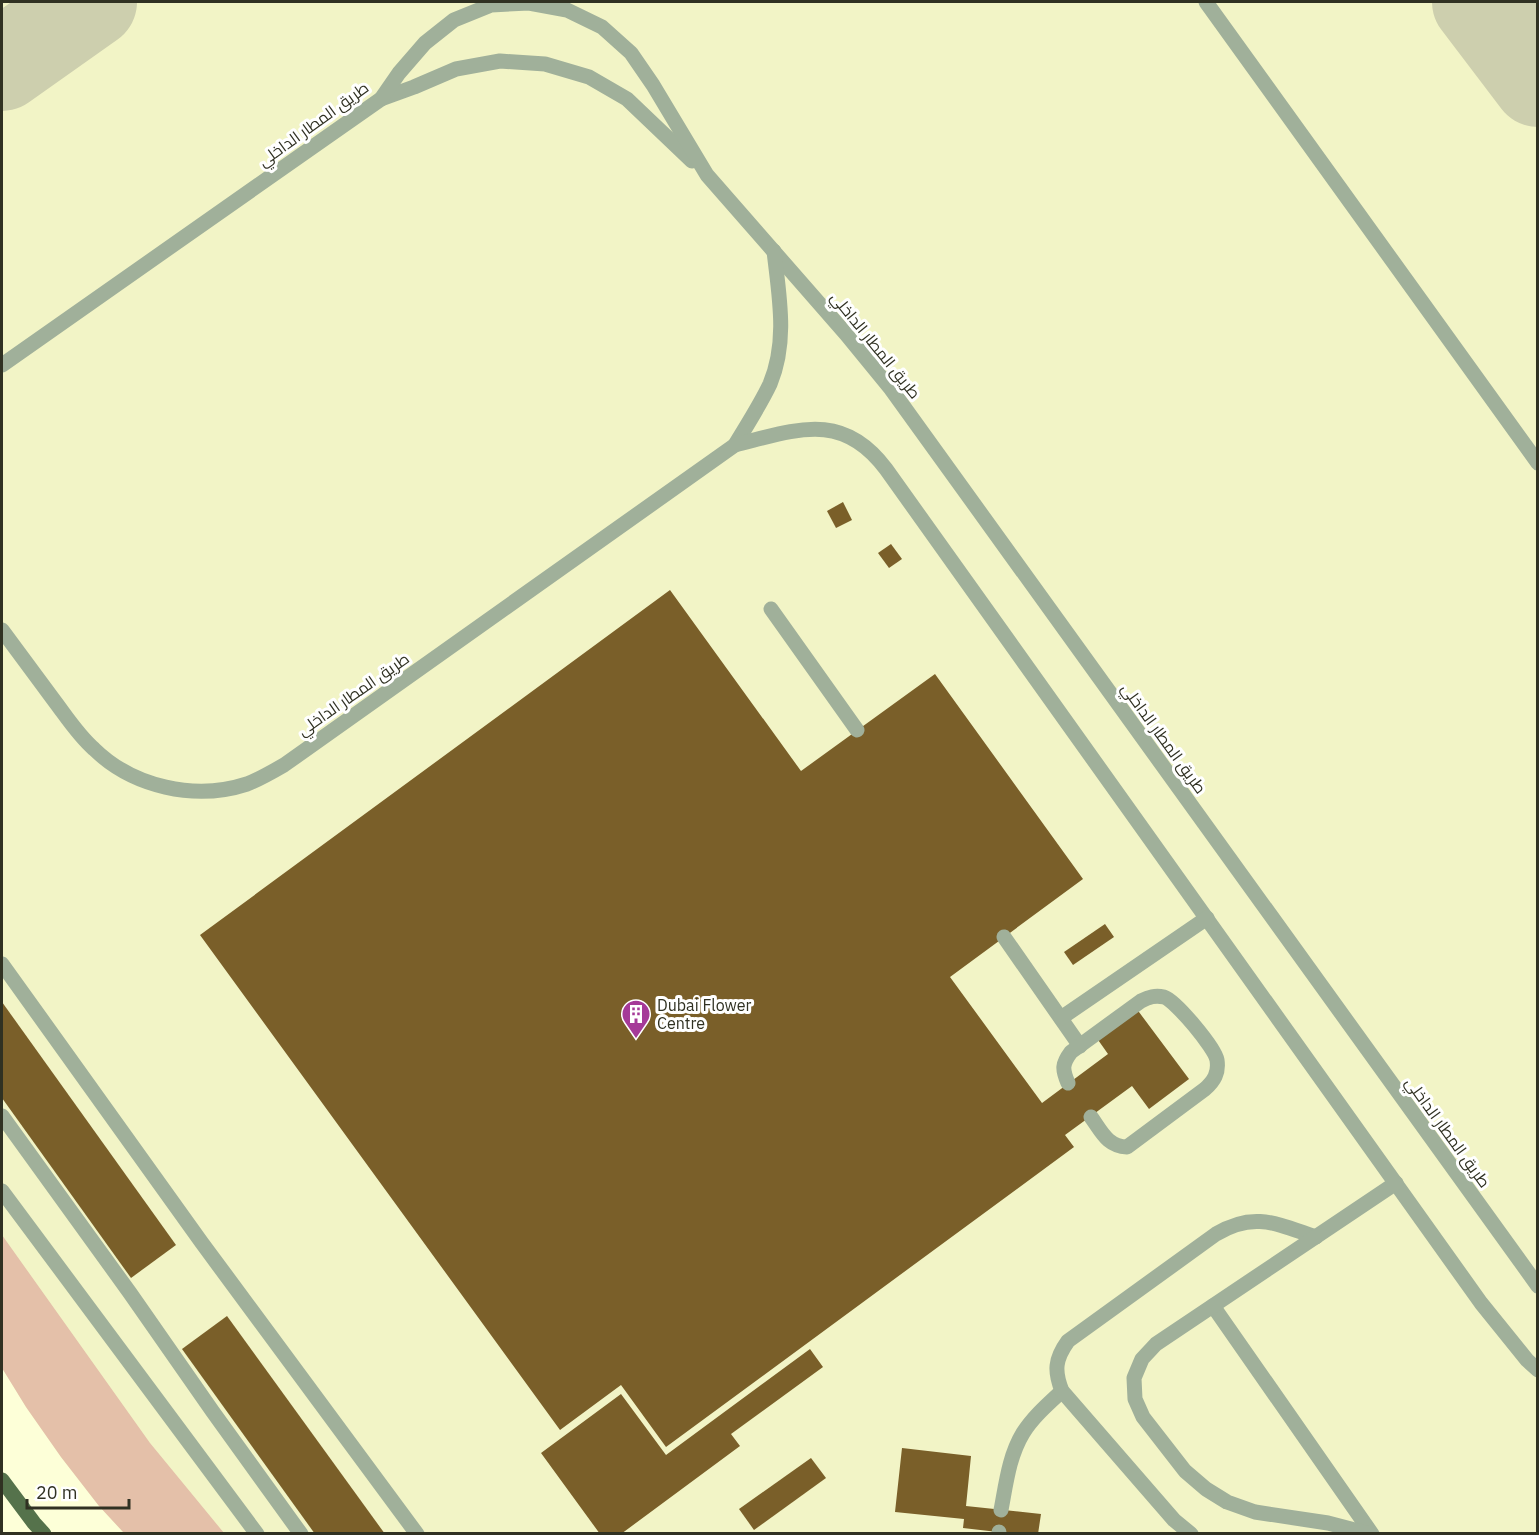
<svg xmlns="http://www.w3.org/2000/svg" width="1539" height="1535" font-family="'IBM Plex Sans',Cairo,sans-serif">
<rect width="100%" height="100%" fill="#fdffd8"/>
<polygon fill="#f2f4c6" points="2,2 1537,2 1537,1533 124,1533 99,1506 61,1457 26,1407 2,1368"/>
<polygon fill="#e4c0a9" points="2,1235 150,1443 224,1533 124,1533 99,1506 61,1457 26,1407 2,1368"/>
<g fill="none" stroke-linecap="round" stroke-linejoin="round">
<g stroke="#cdcfae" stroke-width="92">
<polyline points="1478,2 1538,81"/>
<polyline points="2,65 91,2"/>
</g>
</g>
<g fill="#7a5f29">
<polygon points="843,502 852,520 836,528 827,511"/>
<polygon points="891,544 902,559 889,568 878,553"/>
<polygon points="670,590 801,771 935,674 1083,879 950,977 1042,1103 1108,1054 1096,1037 1136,1008 1189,1079 1149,1109 1132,1086 1065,1135 1074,1147 666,1447 621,1385 560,1430 200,935"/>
<polygon points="1105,924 1114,937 1073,965 1064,952"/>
<polygon points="2,1002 176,1245 131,1278 2,1098"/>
<polygon points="227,1316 385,1534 315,1534 182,1349"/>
<polygon points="810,1349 823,1367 731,1434 740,1446 621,1534 600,1534 541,1453 621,1394 666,1455"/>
<polygon points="902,1448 971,1456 966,1506 1041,1514 1038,1534 1015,1534 963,1528 964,1519 895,1512"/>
<polygon points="811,1458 826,1478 754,1530 739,1509"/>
</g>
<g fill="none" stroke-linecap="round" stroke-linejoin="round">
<g stroke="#a0b09a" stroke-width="15">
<polyline points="1206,2 1538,463"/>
<polyline points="381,99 414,87 456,69 500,61 545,64 589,77 627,99 692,161"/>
<polyline points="2,365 381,99 399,73 425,43 454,20 491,5 529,3 567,10 602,27 631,53 653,85 707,175 846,334 891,389 1538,1286"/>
<path d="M 735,445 C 747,425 760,405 770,384 C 788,341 779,296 774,251"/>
<polyline points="771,609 857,730"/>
<path d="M 2,630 C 20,654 38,679 56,703 C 68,719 79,736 94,749 C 133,787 195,801 247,784 C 260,779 272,772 284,765 L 735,445 C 796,430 842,410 886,469 L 1481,1303 L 1527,1360 L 1538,1370"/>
<polyline points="1004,937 1080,1046"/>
<polyline points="2,964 202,1243 417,1534"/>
<polyline points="1061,1018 1207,918"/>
<path d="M 1068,1083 C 1062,1069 1062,1064 1071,1052 L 1141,1001 C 1149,997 1155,995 1164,997 C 1176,1001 1215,1048 1217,1060 C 1219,1073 1214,1081 1205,1089 L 1127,1147 C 1107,1146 1102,1132 1091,1117"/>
<polyline points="2,1116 130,1293 213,1412 301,1534"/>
<polyline points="2,1191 257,1534"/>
<polyline points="1213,1306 1372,1534"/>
<path d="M 1001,1510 C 1006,1484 1009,1456 1023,1433 C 1033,1417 1048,1404 1062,1391"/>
<polyline points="999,1532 999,1534"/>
<path d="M 1191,1534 L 1174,1520 L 1062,1391 C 1054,1371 1055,1359 1068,1341 L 1216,1234 C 1254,1211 1277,1224 1316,1237"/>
<polyline points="1370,1534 1328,1523 1255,1512 1227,1502 1206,1489 1185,1471 1143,1417 1135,1399 1134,1378 1142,1359 1156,1344 1396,1183"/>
</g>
<polyline stroke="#55724b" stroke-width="15" points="2,1480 34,1523 44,1534"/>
</g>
<defs>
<g id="building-pin" transform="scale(1.5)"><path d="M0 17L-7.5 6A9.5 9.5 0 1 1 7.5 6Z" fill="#a53998" stroke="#fff"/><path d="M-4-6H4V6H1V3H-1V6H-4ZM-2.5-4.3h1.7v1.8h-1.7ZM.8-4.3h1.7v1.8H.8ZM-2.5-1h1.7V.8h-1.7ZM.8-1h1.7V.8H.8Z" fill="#fff"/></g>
</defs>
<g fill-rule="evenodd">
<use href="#building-pin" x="636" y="1014"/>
</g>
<g text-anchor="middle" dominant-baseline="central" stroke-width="6" stroke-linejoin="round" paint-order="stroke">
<g font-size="16" fill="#303122" stroke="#fff">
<text transform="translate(313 124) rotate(-36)">طريق المطار الداخلي</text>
<text transform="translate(876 345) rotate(51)">طريق المطار الداخلي</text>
<text transform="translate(353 694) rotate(-35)">طريق المطار الداخلي</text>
<text transform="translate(1164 738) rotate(54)">طريق المطار الداخلي</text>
<text transform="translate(1448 1132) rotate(54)">طريق المطار الداخلي</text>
</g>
<g font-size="16" fill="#303122" stroke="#fff" text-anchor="start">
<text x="657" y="1005">Dubai Flower<tspan x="657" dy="18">Centre</tspan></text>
</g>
</g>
<rect width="1539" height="1535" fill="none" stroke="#303122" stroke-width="6"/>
<path d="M27 1499v9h102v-9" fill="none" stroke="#303122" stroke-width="3"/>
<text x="36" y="1499" font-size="18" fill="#303122" stroke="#ffffff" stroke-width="4.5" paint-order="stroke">20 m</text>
</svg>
